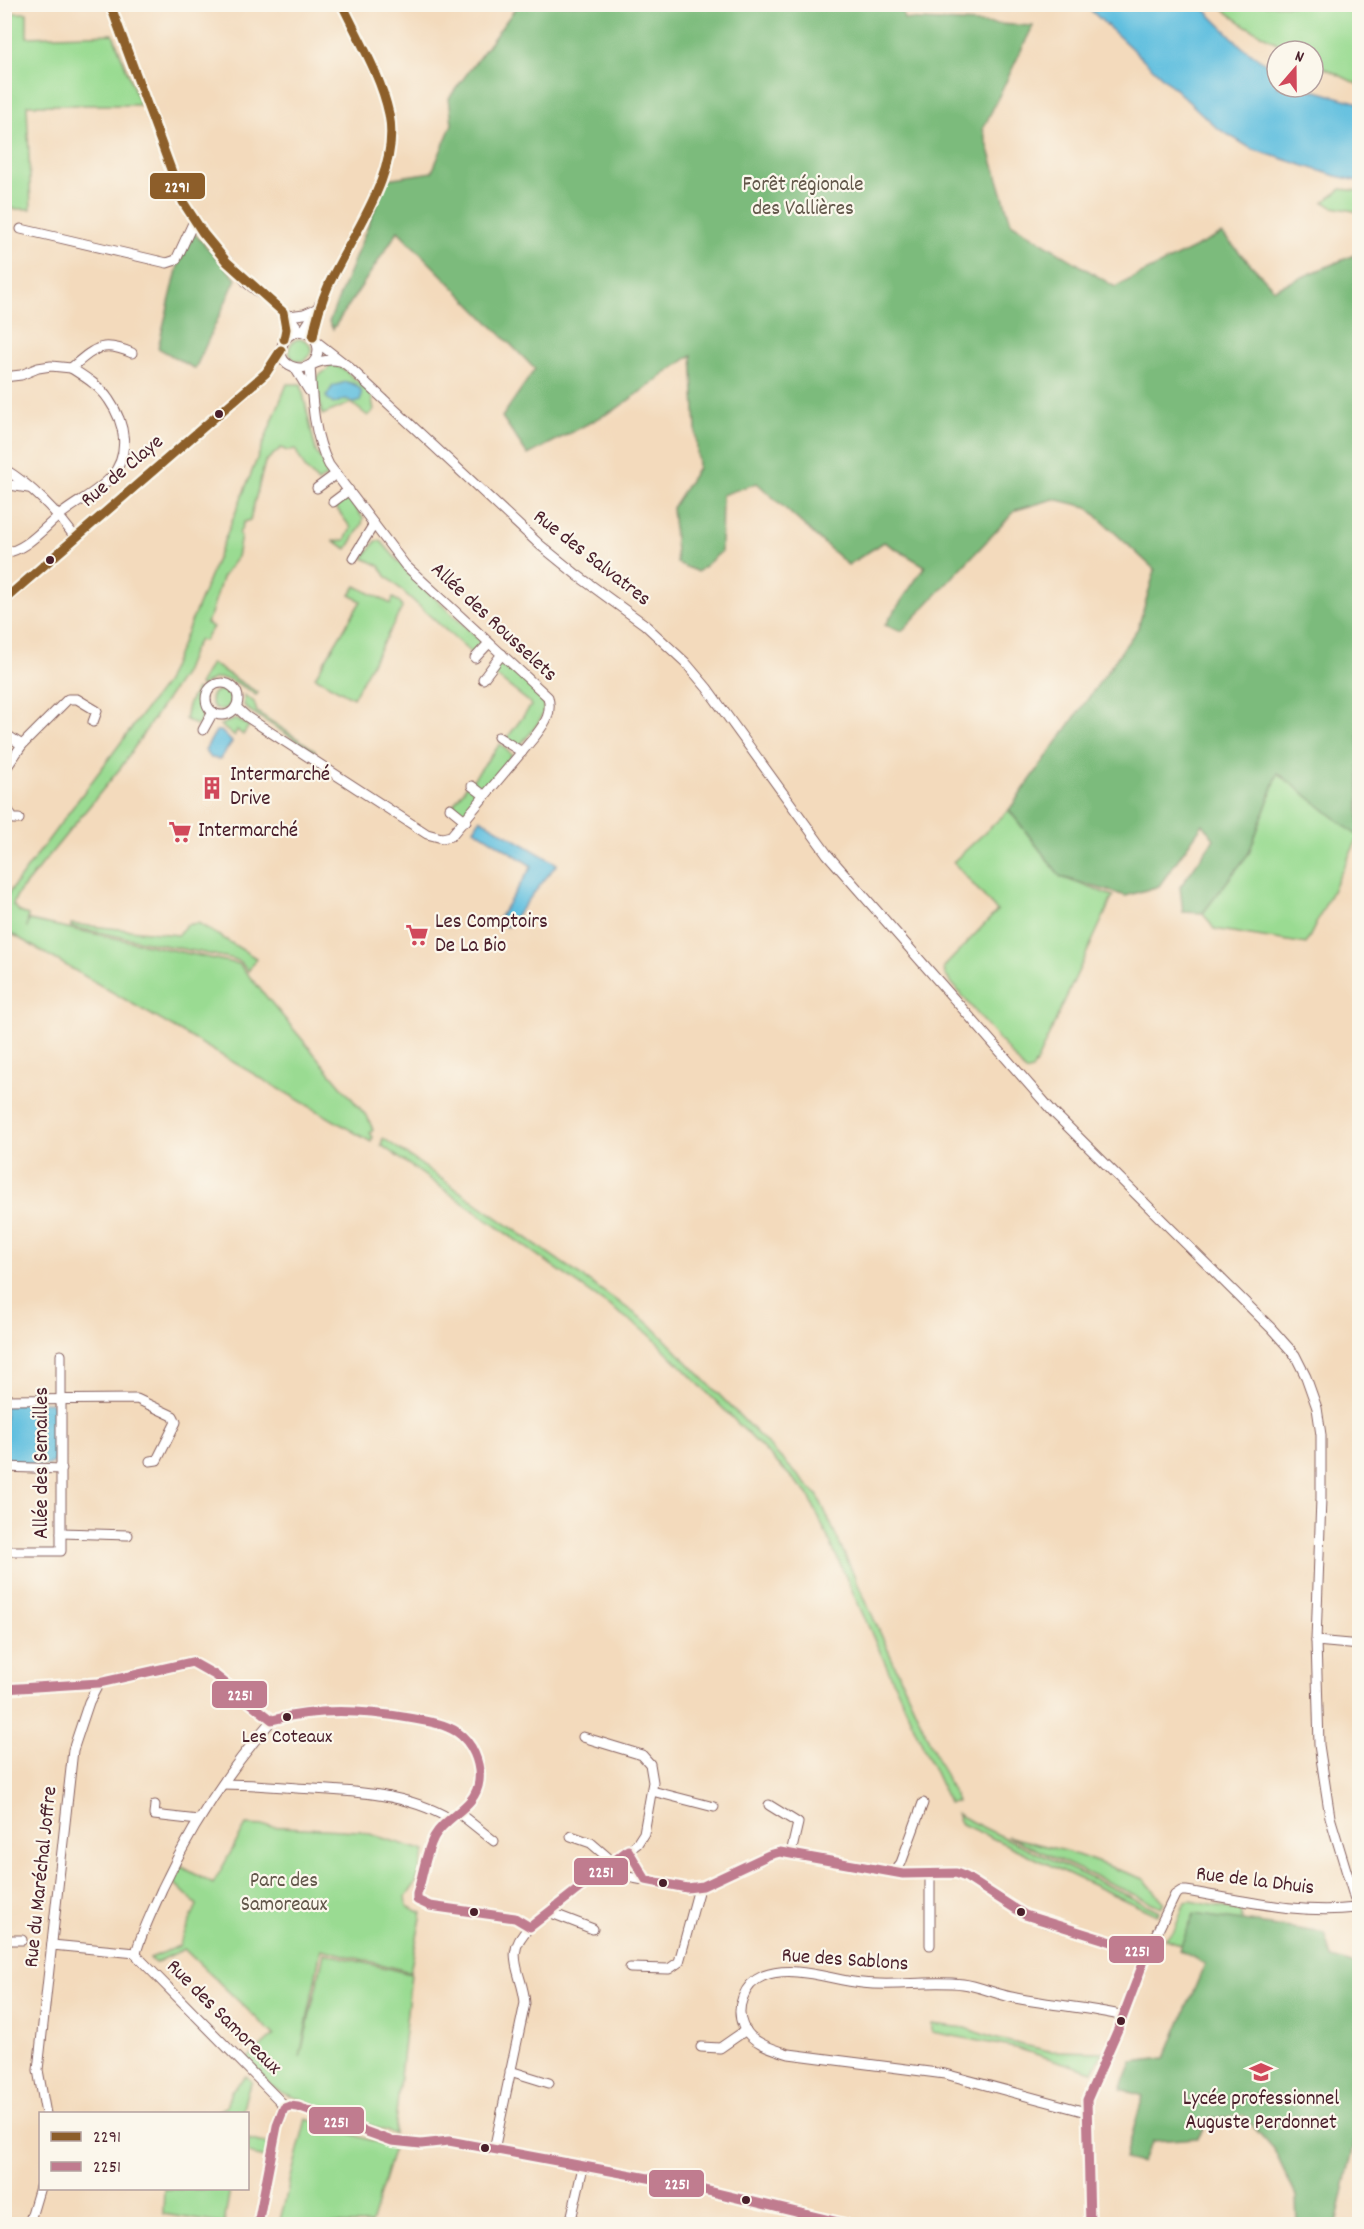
<svg xmlns="http://www.w3.org/2000/svg" width="1364" height="2229" font-family="Dekko,sans-serif">
<rect width="100%" height="100%" fill="#fbf7ec"/>
<filter id="ink" filterUnits="userSpaceOnUse"><feTurbulence type="fractalNoise" baseFrequency=".0167" numOctaves="2"/><feDisplacementMap in="SourceGraphic" scale="12" xChannelSelector="R" yChannelSelector="G"/><feConvolveMatrix kernelMatrix="1 2 1 2 8 2 1 2 1" color-interpolation-filters="sRGB"/></filter>
<filter id="wash" filterUnits="userSpaceOnUse"><feTurbulence type="fractalNoise" baseFrequency=".008" numOctaves="4" result="noise"/><feDisplacementMap in="SourceGraphic" scale="24" xChannelSelector="R" yChannelSelector="G"/><feGaussianBlur stdDeviation="1.35" result="paint"/><feColorMatrix in="noise" values="0 0 0 0 0 0 0 0 0 0 0 0 0 0 0 0 0 1.4 0 .05"/><feComposite in="paint" operator="in"/></filter>
<g filter="url(#wash)">
<rect width="100%" height="100%" fill="#f3dabc"/>
<g fill="#9adb92" stroke="#727d5e" stroke-width="1.5">
<polygon points="1217,5 1359,5 1359,85 1313,62 1313,51 1292,51 1246,26"/>
<polygon points="4,13 27,13 27,37 113,34 140,105 27,105 31,209 5,209"/>
<polygon points="1341,189 1359,191 1359,212 1333,207 1324,202"/>
<circle cx="300" cy="350" r="11"/>
<polygon points="329,364 342,368 363,386 371,394 374,410 368,416 351,403 322,415 316,378 329,368"/>
<polygon points="287,384 301,384 316,452 327,468 327,476 318,482 305,468 295,449 287,451 281,448 265,462 250,520 244,522 239,534 241,536 237,557 222,578 211,614 206,623 213,627 204,641 199,640 193,650 184,673 122,766 17,895 13,905 20,912 28,915 27,928 29,920 239,964 368,1118 373,1130 370,1133 373,1137 371,1142 5,930 5,898 166,682 204,591"/>
<polygon points="347,496 363,518 362,524 347,549 334,541 345,540 351,528 334,505"/>
<polygon points="376,541 381,541 410,575 481,641 481,644 472,654 386,576 380,566 363,558"/>
<polygon points="356,586 391,604 393,598 400,602 402,608 353,698 315,677 361,601 350,595"/>
<path d="M 503,661 L 542,695 C 550,716 532,731 519,746 L 507,738 L 531,706 L 529,702 L 492,673 Z"/>
<path d="M 211,663 L 258,693 L 256,695 C 239,684 219,668 202,687 L 199,685 Z"/>
<polygon points="196,689 200,691 198,704 201,706 202,716 198,726 185,719 188,705"/>
<circle cx="221" cy="700" r="10"/>
<polygon points="244,695 254,702 257,712 315,750 314,752 247,709 244,705"/>
<polygon points="236,719 249,726 243,735 237,730 234,736 220,725"/>
<polygon points="500,744 512,755 487,787 480,787 471,782"/>
<polygon points="1278,773 1359,836 1306,944 1214,929 1203,913 1249,853"/>
<polygon points="467,785 479,793 480,796 465,813 453,805"/>
<polygon points="1009,810 1061,877 1113,896 1037,1061 1032,1070 1026,1072 945,975 944,967 997,911 953,862"/>
<polygon points="198,923 256,958 249,970 248,971 240,962 234,959 71,927 71,924 178,935 186,925"/>
<polygon points="383,1138 650,1324 818,1496 957,1802 949,1803 808,1494 649,1334 381,1145"/>
<path d="M 956,1814 C 1023,1848 1092,1877 1159,1911 L 1157,1915 L 964,1825 L 960,1823 Z"/>
<polygon points="246,1825 360,1831 425,1851 416,1883 406,1897 407,1906 422,1913 410,1972 321,1949 300,2058 324,1953 411,1974 394,2134 283,2093 268,2083 247,2059 274,2035 184,1949 155,1963 150,1958 179,1946 197,1905 169,1878 177,1864 213,1884"/>
<polygon points="1007,1836 1069,1852 1144,1879 1164,1902 1161,1907"/>
<polygon points="1190,1901 1242,1911 1241,1932 1212,1959 1165,1938 1174,1931 1185,1902"/>
<polygon points="932,2024 965,2028 993,2038 1049,2051 1103,2052 1093,2072 1016,2048 932,2032"/>
<polygon points="246,2076 252,2082 247,2092 242,2113 214,2113 226,2107 231,2091"/>
<polygon points="306,2119 394,2148 371,2224 279,2224"/>
<polygon points="248,2139 269,2144 266,2158 248,2154"/>
<polygon points="164,2189 230,2189 224,2224 163,2214"/>
</g>
<g fill="#7bbb7c" stroke="#626d54" stroke-width="1.5">
<polygon points="902,4 904,19 1033,26 983,129 1011,223 1115,287 1222,234 1274,289 1359,253 1359,837 1278,773 1249,853 1203,913 1183,912 1180,887 1214,839 1203,824 1159,886 1126,896 1061,877 1009,810 1138,628 1155,570 1087,507 1054,499 1016,510 902,631 885,625 925,566 884,542 848,565 757,483 722,495 721,552 698,572 677,563 672,508 698,468 692,355 616,409 528,455 502,417 535,369 398,231 333,329 329,322 387,179 432,172 452,124 449,98 518,5"/>
<polygon points="194,233 236,279 195,369 158,348 178,266"/>
<polygon points="1194,1914 1325,1933 1332,1958 1359,1966 1359,2123 1336,2224 1297,2224 1296,2196 1274,2150 1244,2116 1210,2118 1198,2138 1153,2141 1141,2163 1125,2159 1143,2096 1121,2089 1132,2062 1165,2058 1205,1964 1179,1950"/>
</g>
<g fill="#61bfdf" stroke="#566f85" stroke-width="1.5">
<polygon points="1085,5 1200,5 1242,47 1277,71 1277,87 1302,87 1359,103 1359,181 1336,176 1252,149 1217,128"/>
<path d="M 346,382 C 357,384 365,389 360,401 L 355,403 L 346,399 L 333,404 L 326,397 L 333,386 Z"/>
<polygon points="216,731 221,731 232,742 220,759 211,758 205,750"/>
<polygon points="480,819 557,864 507,927 497,921 532,866 474,829"/>
<polygon points="51,1402 56,1409 57,1457 54,1462 49,1465 5,1464 5,1403"/>
</g>
</g>
<g filter="url(#ink)">
<g fill="none" stroke-linecap="round" stroke-linejoin="round">
<g stroke="#85605e" stroke-width="11">
<g id="minor">
<polyline points="110,4 183,202 201,230 248,284 289,316 300,331"/>
<polyline points="21,229 167,263 176,260 194,221"/>
<polyline points="283,312 286,329 284,339"/>
<polyline points="289,316 304,314 316,309"/>
<path d="M 303,331 C 322,303 336,273 351,242 C 367,210 394,165 391,127 C 389,90 358,39 342,4"/>
<polyline points="317,342 349,367 540,545 577,575 644,624 685,662 707,688 827,854 1054,1113 1271,1328 1295,1355 1306,1377 1317,1408 1321,1435 1321,1498 1316,1641 1319,1745 1330,1817 1360,1916"/>
<path d="M 312,364 C 324,350 317,335 300,331 C 281,333 272,360 294,367 C 308,372 318,356 340,361"/>
<polyline points="295,368 309,391"/>
<path d="M 4,377 L 21,375 L 38,368 L 51,366 L 71,368 C 95,348 102,340 132,353"/>
<path d="M 4,469 C 30,484 57,512 75,537"/>
<polyline points="4,484 28,488"/>
<polyline points="317,488 336,474"/>
<polyline points="333,502 349,490"/>
<path d="M 4,553 C 27,550 43,528 60,515 C 76,502 98,492 111,477 C 131,454 125,423 109,400 C 100,386 85,377 71,368"/>
<polyline points="353,558 374,524"/>
<polyline points="4,600 75,537 266,373 281,350"/>
<polyline points="475,658 489,643"/>
<polyline points="483,679 502,654"/>
<circle cx="222" cy="699" r="16"/>
<path d="M 236,707 L 247,717 L 427,834 L 442,838 L 451,836 L 536,735 C 546,722 552,713 548,697 L 405,565 L 329,465 C 313,434 312,399 310,365"/>
<polyline points="203,730 213,712"/>
<polyline points="4,733 22,745"/>
<polyline points="498,737 522,752"/>
<polyline points="4,771 22,745 68,699 77,699 97,711 93,722"/>
<polyline points="472,786 485,796"/>
<polyline points="4,803 13,819 19,819"/>
<polyline points="450,808 466,821"/>
<polyline points="4,1400 137,1399 173,1416 176,1422 157,1460 150,1461"/>
<polyline points="4,1467 62,1469"/>
<polyline points="61,1533 128,1535"/>
<polyline points="4,1551 61,1551 61,1355"/>
<polyline points="1316,1641 1360,1645"/>
<polyline points="4,1689 99,1683 192,1662 215,1675 272,1720"/>
<path d="M 272,1720 C 317,1706 364,1710 409,1718 C 426,1721 442,1723 457,1732 C 472,1742 480,1764 479,1781 C 476,1810 446,1815 434,1837 C 426,1854 423,1876 417,1894 L 417,1900 L 430,1906 L 515,1918 L 530,1927"/>
<path d="M 272,1720 C 227,1772 191,1827 162,1889 C 153,1910 142,1931 136,1953 L 138,1957 L 280,2101 L 284,2108"/>
<path d="M 223,1784 C 248,1784 272,1786 297,1788 C 348,1791 405,1792 450,1819"/>
<polyline points="652,1791 714,1807"/>
<polyline points="155,1805 154,1815 198,1820"/>
<polyline points="769,1805 798,1823 791,1853"/>
<polyline points="460,1814 494,1841"/>
<polyline points="571,1836 591,1843 613,1862"/>
<polyline points="628,1850 646,1880"/>
<polyline points="601,1872 692,1889 703,1886 769,1855 780,1852 903,1874 956,1873 966,1877 1025,1915 1046,1923 1147,1953"/>
<polyline points="894,1872 901,1863 923,1803"/>
<polyline points="930,1874 930,1945"/>
<polyline points="549,1912 593,1929"/>
<polyline points="4,1940 22,1940"/>
<polyline points="52,1945 136,1953"/>
<polyline points="630,1968 669,1969 679,1962 699,1888"/>
<polyline points="701,2047 720,2048 746,2030"/>
<polyline points="510,2071 549,2083"/>
<polyline points="284,2108 290,2106 298,2107 392,2141 421,2144 449,2141 675,2183 846,2224"/>
<path d="M 1086,2112 L 945,2074 L 789,2054 C 773,2049 751,2043 743,2026 C 735,2008 744,1984 763,1976 C 794,1964 831,1980 862,1983 C 895,1987 929,1980 963,1984 C 979,1986 995,1994 1011,1997 C 1048,2005 1087,2007 1124,2016"/>
<polyline points="46,2114 38,2070 73,1750 89,1702 99,1683"/>
<path d="M 494,2150 L 525,2003 C 523,1973 501,1954 530,1927 L 637,1844 L 644,1833 L 653,1782 L 650,1764 L 642,1755 L 583,1737"/>
<polyline points="4,2224 25,2224"/>
<polyline points="29,2224 40,2187"/>
<polyline points="258,2224 277,2126 284,2108"/>
<polyline points="570,2224 583,2167"/>
<path d="M 1090,2224 L 1087,2100 L 1119,2027 L 1147,1953 L 1175,1895 L 1181,1891 L 1186,1891 C 1242,1900 1299,1915 1356,1908"/>
</g>
</g>
<use href="#minor" stroke="#fff" stroke-width="9"/>
<g stroke="#fbf7ec" stroke-width="14">
<g id="bus-1">
<polyline points="110,4 183,202 203,233 227,262 283,312 286,329 284,339"/>
<path d="M 313,337 C 316,318 321,302 329,284 C 352,234 401,173 389,114 C 381,76 359,40 342,4"/>
<polyline points="4,600 266,373 281,350"/>
</g>
</g>
<g stroke="#fbf7ec" stroke-width="14">
<g id="bus-2">
<path d="M 4,1689 L 99,1683 L 192,1662 L 215,1675 L 272,1720 C 318,1708 362,1710 409,1718 C 425,1721 443,1723 457,1732 C 472,1742 481,1763 479,1781 C 476,1808 446,1815 434,1837 C 425,1854 423,1876 417,1894 L 417,1900 L 430,1906 L 515,1918 L 530,1927 L 628,1850 L 646,1880 L 687,1888 L 703,1886 L 769,1855 L 780,1852 L 903,1874 L 956,1873 L 966,1877 L 1025,1915 L 1147,1953 L 1119,2027 L 1087,2100 L 1090,2224"/>
<polyline points="258,2224 277,2126 284,2108 290,2106 298,2107 392,2141 421,2144 449,2141 675,2183 846,2224"/>
</g>
</g>
<use href="#bus-1" stroke="#8d5e2a" stroke-width="9"/>
<use href="#bus-2" stroke="#c07c8f" stroke-width="9"/>
</g>
</g>
<defs>
<g id="building-bare" transform="scale(1.8)"><path d="M-4-6H4V6H1V3H-1V6H-4ZM-2.5-4.3h1.7v1.8h-1.7ZM.8-4.3h1.7v1.8H.8ZM-2.5-1h1.7V.8h-1.7ZM.8-1h1.7V.8H.8Z" fill="#d1495b" stroke="#fbf7ec" stroke-width="2.5" paint-order="stroke"/></g>
<g id="supermarket-bare" transform="scale(1.8)"><path d="M-6-5.5h2.5l.6 2H6L4.5 2H-2.5L-4.4-4H-6ZM-1.5 3.2a1.3 1.3 0 1 0 .1 0ZM3 3.2a1.3 1.3 0 1 0 .1 0Z" fill="#d1495b" stroke="#fbf7ec" stroke-width="2.5" paint-order="stroke"/></g>
<g id="school-bare" transform="scale(1.8)"><path d="M0-5L7-2L0 1L-7-2ZM-4 1L0 2.5L4 1V4Q0 6-4 4Z" fill="#d1495b" stroke="#fbf7ec" stroke-width="2.5" paint-order="stroke"/></g>
</defs>
<g fill-rule="evenodd">
<use href="#building-bare" x="212" y="788"/>
<use href="#supermarket-bare" x="180" y="832"/>
<use href="#supermarket-bare" x="417" y="935"/>
<use href="#school-bare" x="1261" y="2072"/>
</g>
<g fill="#4a1f2b" stroke="#fbf7ec" stroke-width="2">
<circle cx="219" cy="414" r="5"/>
<circle cx="50" cy="560" r="5"/>
<circle cx="287" cy="1717" r="5"/>
<circle cx="663" cy="1883" r="5"/>
<circle cx="474" cy="1912" r="5"/>
<circle cx="1021" cy="1912" r="5"/>
<circle cx="1121" cy="2021" r="5"/>
<circle cx="485" cy="2148" r="5"/>
<circle cx="746" cy="2200" r="5"/>
</g>
<g text-anchor="middle" dominant-baseline="central" stroke-width="4.5" stroke-linejoin="round" paint-order="stroke">
<g font-size="20" fill="#4a1f2b" stroke="#fbf7ec">
<text x="287" y="1738">Les Coteaux</text>
</g>
<g font-size="21" fill="#62574a" stroke="#fbf7ec">
<text x="803" y="186">Forêt régionale<tspan x="803" dy="24">des Vallières</tspan></text>
<text x="284" y="1882">Parc des<tspan x="284" dy="24">Samoreaux</tspan></text>
</g>
<g font-size="21" fill="#4a1f2b" stroke="#fbf7ec">
<text transform="translate(123 472) rotate(-40)">Rue de Claye</text>
<text transform="translate(591 559) rotate(38)">Rue des Salvatres</text>
<text transform="translate(493 623) rotate(43)">Allée des Rousselets</text>
<text transform="translate(43 1463) rotate(-90)">Allée des Semailles</text>
<text transform="translate(42 1877) rotate(-84)">Rue du Maréchal Joffre</text>
<text transform="translate(1255 1882) rotate(7)">Rue de la Dhuis</text>
<text transform="translate(845 1961) rotate(4)">Rue des Sablons</text>
<text transform="translate(223 2018) rotate(45)">Rue des Samoreaux</text>
</g>
<g font-size="21" fill="#4a1f2b" stroke="#fbf7ec" text-anchor="start">
<text x="230" y="776">Intermarché<tspan x="230" dy="24">Drive</tspan></text>
<text x="198" y="832">Intermarché</text>
<text x="435" y="923">Les Comptoirs<tspan x="435" dy="24">De La Bio</tspan></text>
<text x="1261" y="2100" text-anchor="middle">Lycée professionnel<tspan x="1261" dy="24">Auguste Perdonnet</tspan></text>
</g>
</g>
<g stroke="#fbf7ec" stroke-width="2">
<rect x="149" y="172" width="57" height="28" rx="6" fill="#8d5e2a"/>
<rect x="211" y="1680" width="57" height="29" rx="6" fill="#c07c8f"/>
<rect x="573" y="1857" width="56" height="29" rx="6" fill="#c07c8f"/>
<rect x="1108" y="1935" width="57" height="29" rx="6" fill="#c07c8f"/>
<rect x="308" y="2106" width="57" height="29" rx="6" fill="#c07c8f"/>
<rect x="648" y="2169" width="57" height="29" rx="6" fill="#c07c8f"/>
</g>
<g font-size="16" text-anchor="middle" font-weight="bold" fill="#fff">
<text x="177" y="192">2291</text>
<text x="240" y="1700">2251</text>
<text x="601" y="1877">2251</text>
<text x="1137" y="1956">2251</text>
<text x="336" y="2127">2251</text>
<text x="677" y="2189">2251</text>
</g>
<rect width="1364" height="2229" fill="none" stroke="#fbf7ec" stroke-width="24"/>
<rect x="39" y="2112" width="210" height="78" fill="#fbf7ec" stroke="#b4a19f" stroke-width="1.5"/>
<rect x="51" y="2132" width="30" height="9" fill="#8d5e2a" stroke="#b4a19f" stroke-width="1.5"/>
<text x="93" y="2142" font-size="18" fill="#4a1f2b">2291</text>
<rect x="51" y="2162" width="30" height="9" fill="#c07c8f" stroke="#b4a19f" stroke-width="1.5"/>
<text x="93" y="2172" font-size="18" fill="#4a1f2b">2251</text>
<g transform="translate(1295 69) rotate(20)"><circle r="28" fill="#fbf7ec" stroke="#b4a19f" stroke-width="1.5"/>
<path d="M0-4.5L10 22L0 15L-10 22Z" fill="#d1495b"/>
<text y="-9" font-size="16" font-weight="bold" text-anchor="middle" fill="#4a1f2b">N</text>
</g>
</svg>
